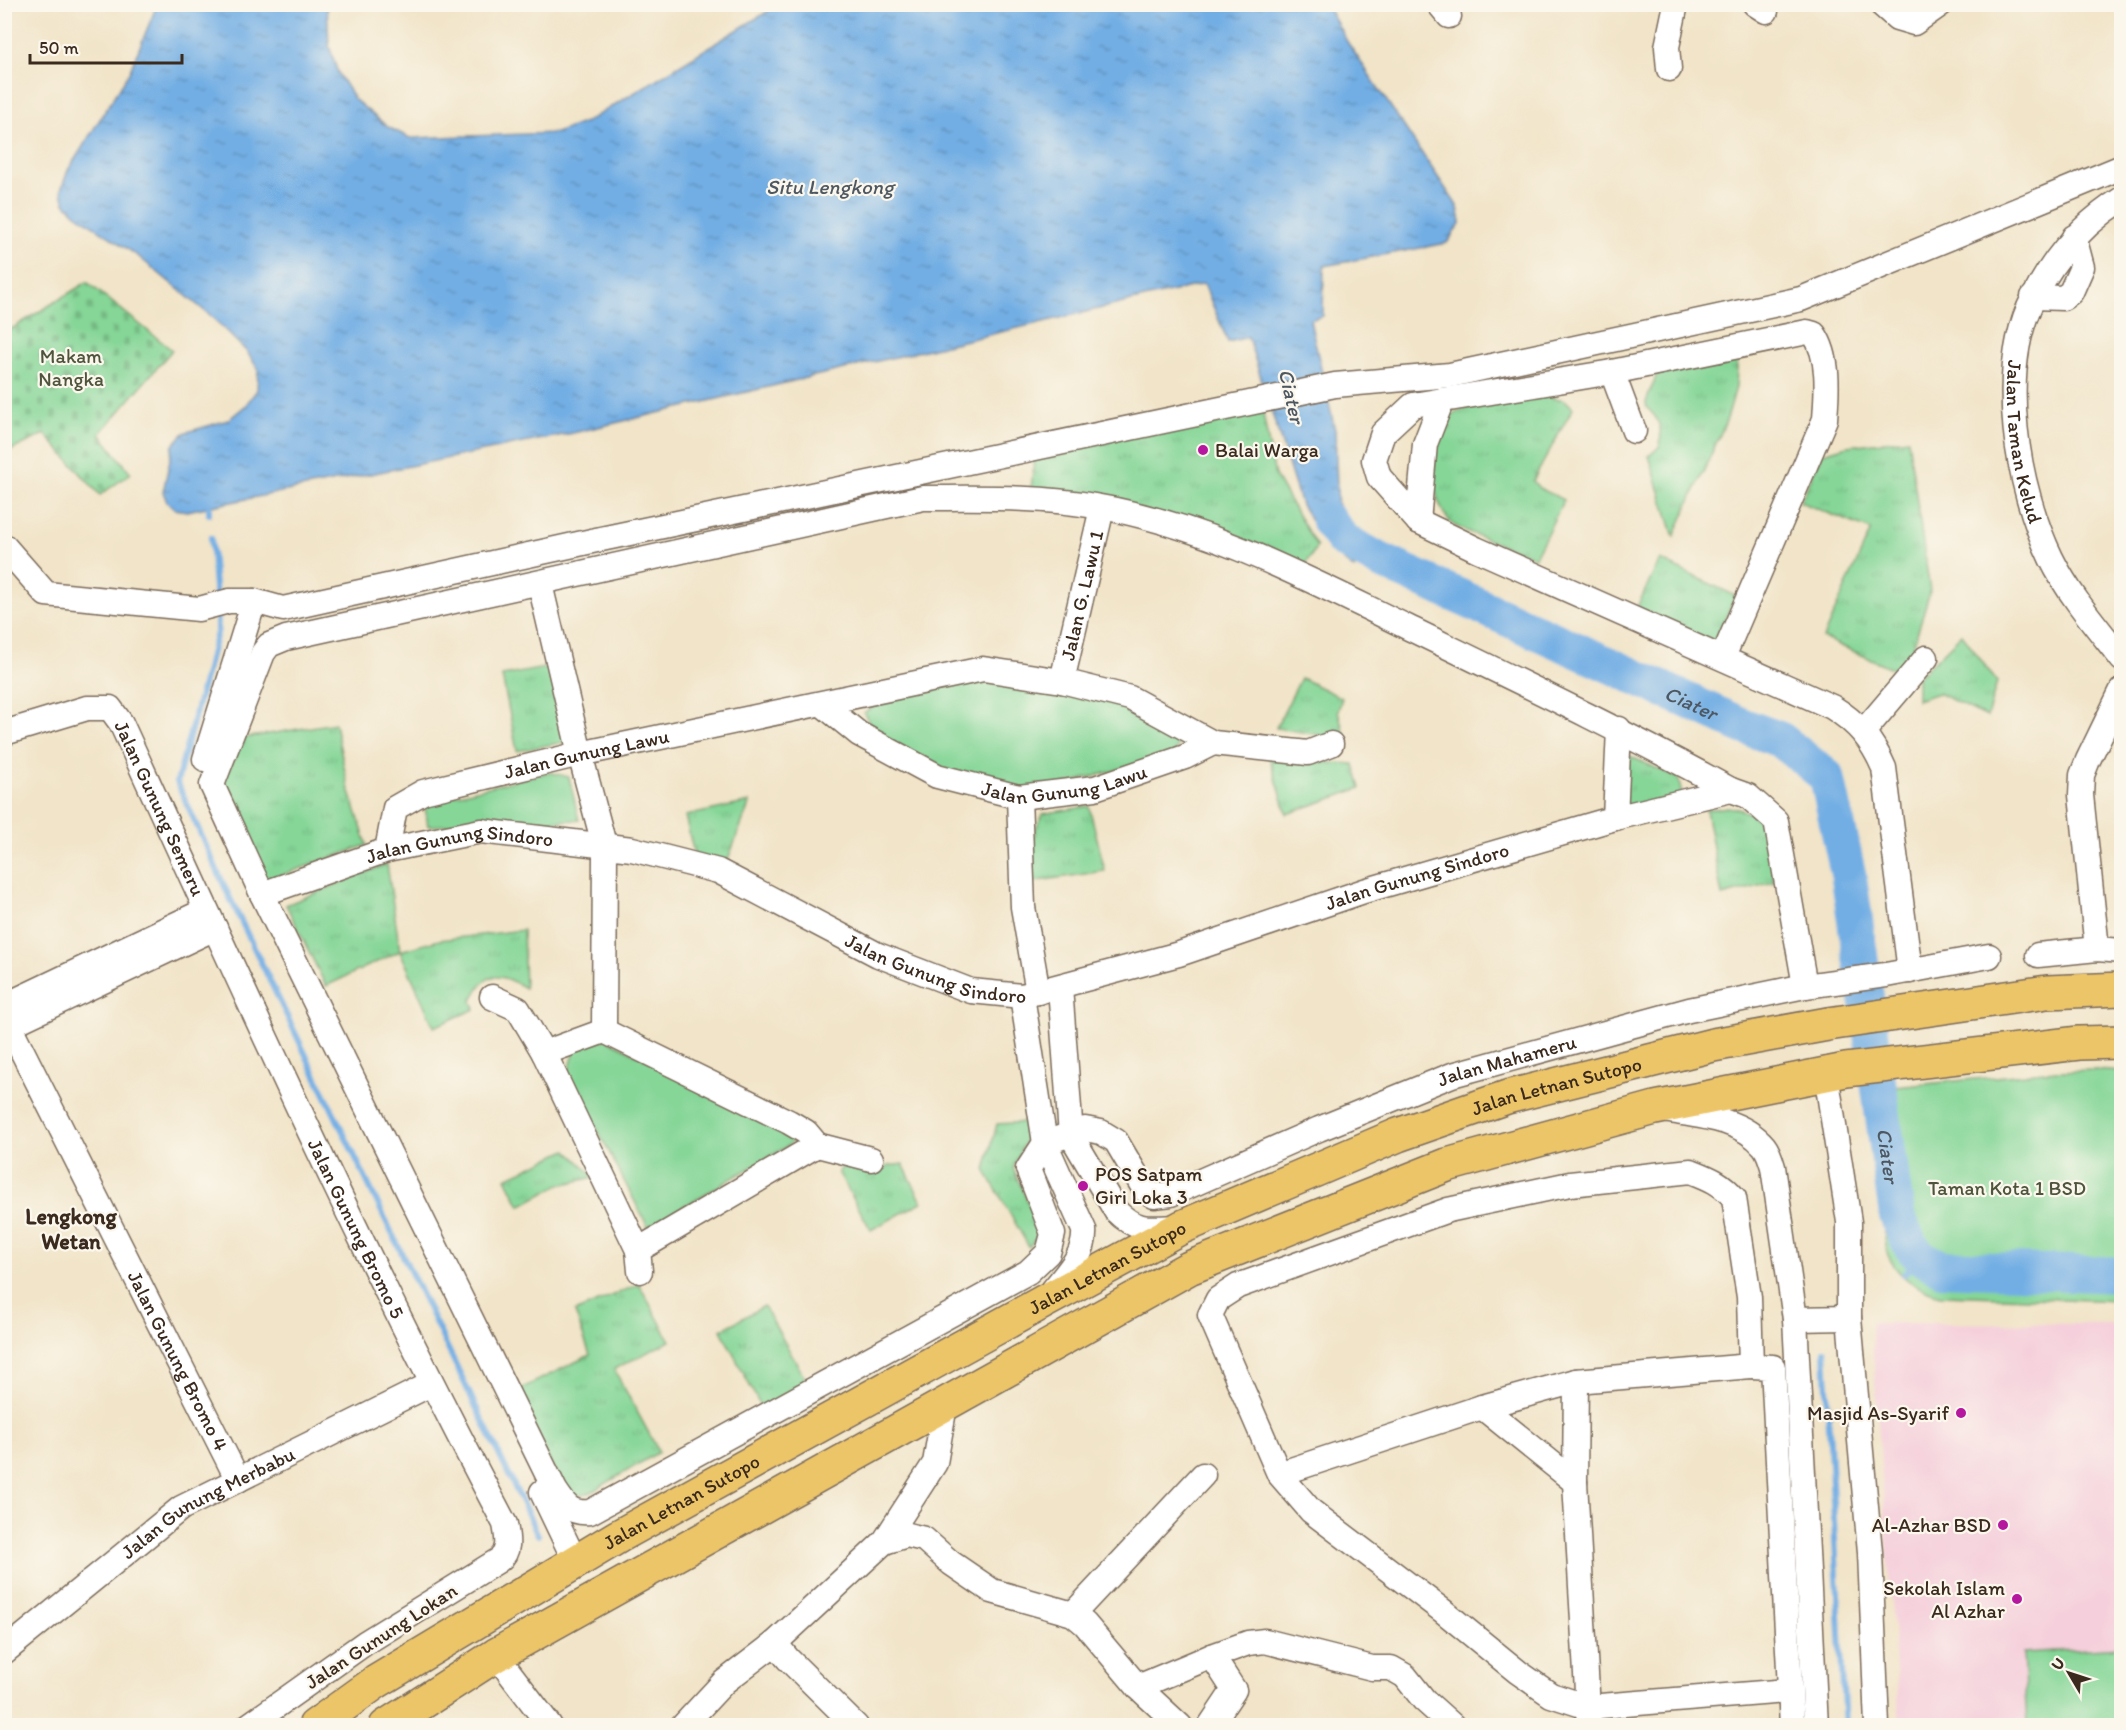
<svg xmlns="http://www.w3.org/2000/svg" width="2126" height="1730" font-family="Itim,sans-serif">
<defs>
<pattern id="grass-tufts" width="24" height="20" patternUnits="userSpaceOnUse" patternTransform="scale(1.5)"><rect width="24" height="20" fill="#85d697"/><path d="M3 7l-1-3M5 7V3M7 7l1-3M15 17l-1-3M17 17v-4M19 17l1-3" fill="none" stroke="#74b882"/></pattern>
<pattern id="cemetery-stones" width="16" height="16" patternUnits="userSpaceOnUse" patternTransform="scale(1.5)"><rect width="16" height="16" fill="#85d697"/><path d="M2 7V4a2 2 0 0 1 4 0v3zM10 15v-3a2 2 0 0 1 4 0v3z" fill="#74b882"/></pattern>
<pattern id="water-ripples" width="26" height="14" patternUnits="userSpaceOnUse" patternTransform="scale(1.5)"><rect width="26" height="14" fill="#72aee4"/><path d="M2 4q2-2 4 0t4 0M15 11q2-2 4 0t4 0" fill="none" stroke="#5f8eb8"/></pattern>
</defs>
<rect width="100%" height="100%" fill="#fbf7ec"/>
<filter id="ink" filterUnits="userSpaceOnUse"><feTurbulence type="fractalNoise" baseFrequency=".0167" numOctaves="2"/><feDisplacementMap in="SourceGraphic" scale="12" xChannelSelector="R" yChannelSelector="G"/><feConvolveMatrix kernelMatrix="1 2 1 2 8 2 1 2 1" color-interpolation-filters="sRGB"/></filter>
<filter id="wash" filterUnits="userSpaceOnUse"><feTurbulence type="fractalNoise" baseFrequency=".008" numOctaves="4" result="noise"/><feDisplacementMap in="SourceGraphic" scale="24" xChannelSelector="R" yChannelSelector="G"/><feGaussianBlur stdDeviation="1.35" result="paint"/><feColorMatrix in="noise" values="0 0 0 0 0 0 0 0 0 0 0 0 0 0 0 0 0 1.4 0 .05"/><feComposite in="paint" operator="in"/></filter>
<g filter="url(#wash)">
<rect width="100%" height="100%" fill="#f1e4c8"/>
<polygon fill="#f5cfdb" points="1871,1323 2121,1324 2121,1725 1900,1725"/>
<g fill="url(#grass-tufts)" stroke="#60805a" stroke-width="1.5">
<path d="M 1738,351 L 1736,387 L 1727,419 L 1674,537 L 1649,456 L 1660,446 C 1662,430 1660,419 1647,408 L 1646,402 L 1659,369 Z"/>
<path d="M 1544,396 L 1565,400 L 1573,408 L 1533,481 L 1539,488 L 1564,500 L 1535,557 C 1520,551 1458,531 1450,522 C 1438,508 1432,485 1434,466 C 1435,456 1434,439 1439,430 C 1454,399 1515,398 1544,396 Z"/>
<polygon points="1262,409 1275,476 1317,547 1298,575 1098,506 1030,498 1036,445"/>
<polygon points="1908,439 1930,591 1905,674 1823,638 1871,530 1800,502 1823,453 1847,446"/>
<polygon points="1660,560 1736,596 1713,643 1637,607"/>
<polygon points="1962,634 1997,682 1987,717 1938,693 1917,700 1917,678"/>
<polygon points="554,666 571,741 517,751 502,676"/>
<polygon points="1301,678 1342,698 1338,711 1346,739 1276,728"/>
<polygon points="335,723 348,786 367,845 265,881 221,784 244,738"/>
<polygon points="1616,750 1678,778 1682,795 1621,810"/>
<polygon points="1268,753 1317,762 1354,764 1361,788 1287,814"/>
<polygon points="750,802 725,867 695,858 685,816"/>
<polygon points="1089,806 1105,871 1031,882 1034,833 1043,814"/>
<path d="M 1728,807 C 1775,814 1770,844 1774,882 L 1722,896 L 1706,810 Z"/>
<path d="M 387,864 L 400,951 L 439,940 L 523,930 L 525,988 C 499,972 485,970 472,1001 L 475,1009 L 434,1027 L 400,951 L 326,986 L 286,905 Z"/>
<polygon points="1029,1122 1029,1132 1013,1168 1041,1232 1029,1247 985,1170 997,1124"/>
<polygon points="567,1150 595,1177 559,1185 520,1206 506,1178"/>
<polygon points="847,1163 877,1174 888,1166 903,1164 922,1202 871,1230 838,1172"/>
<polygon points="639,1284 670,1341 614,1369 659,1452 588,1494 568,1497 514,1392 590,1355 575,1312"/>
<polygon points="764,1306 809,1385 763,1411 721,1330"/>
</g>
<polygon fill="url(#cemetery-stones)" stroke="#60805a" stroke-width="1.5" points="87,282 172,350 100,434 131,473 100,495 45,434 5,453 5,333"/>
<g fill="#85d697" stroke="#60805a" stroke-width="1.5">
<polygon points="983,669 1062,681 1176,728 1180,740 1174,754 1019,797 937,776 872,728 864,713 879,702"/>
<polygon points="549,772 569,777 579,820 428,826 425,808 431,801"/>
<polygon points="606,1039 786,1130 794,1139 788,1146 648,1227 568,1073 576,1047"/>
<path d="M 2096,1070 L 2121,1072 L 2121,1301 L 1941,1295 C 1916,1289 1897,1277 1887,1253 L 1865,1090 L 2056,1071 Z"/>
<polygon points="2121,1647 2121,1725 2027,1725 2023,1653"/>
</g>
<polygon fill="url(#water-ripples)" stroke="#566c81" stroke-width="1.5" points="1326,4 1348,43 1458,207 1461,222 1447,243 1324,266 1323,316 1310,320 1335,430 1338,516 1353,535 1371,542 1354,569 1329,549 1301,505 1248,337 1228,342 1204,284 573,433 187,511 175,509 167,502 163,492 173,445 184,433 228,420 245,406 257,390 258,369 247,352 212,317 139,257 76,214 65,203 61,190 68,170 129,73 157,5 327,5 329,45 338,73 354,99 388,127 410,138 556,133 588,121 778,5"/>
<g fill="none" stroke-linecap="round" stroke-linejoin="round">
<g stroke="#72aee4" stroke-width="6">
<polyline points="209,507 209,514"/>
<polyline points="211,538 216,599"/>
<polyline points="216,609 218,629 177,782 228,894 538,1535"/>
<polyline points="1904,1274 1920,1259"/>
<polyline points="1825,1351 1845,1726"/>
</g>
<path stroke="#72aee4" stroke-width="36" id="s1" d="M 1329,521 L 1343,540 L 1377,559 L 1743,726 L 1781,740 L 1827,777 L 1849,878 L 1897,1215 C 1910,1246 1910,1254 1942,1268 L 2122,1275"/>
</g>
</g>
<g filter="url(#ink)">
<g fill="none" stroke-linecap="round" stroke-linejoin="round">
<g stroke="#7b6b5a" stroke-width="27">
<g id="minor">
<polyline points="1439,4 1449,16"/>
<polyline points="1755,4 1766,11"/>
<polyline points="1881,4 1897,18 1914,23 1941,4"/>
<polyline points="1669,69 1667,47 1676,4"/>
<path id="s2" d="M 2122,199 C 2084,223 2054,257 2034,297 C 1996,369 2017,488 2051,558 C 2069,595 2097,627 2122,659"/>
<polyline points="2033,297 2063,298 2071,292 2082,267 2074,237"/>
<polyline points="1612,372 1634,431"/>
<polyline points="1418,521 1425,444 1442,400"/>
<polyline points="4,546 46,594 199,609 229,601 254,601 283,609 601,539 1335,385 1450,375 1801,299 2122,167"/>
<polyline points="540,584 580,754 605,848 604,1031 544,1053"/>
<path d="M 1723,657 L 1825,419 C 1827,392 1830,357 1814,334 L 1807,332 L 1612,372 L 1413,405 L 1383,433 L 1374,460 L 1379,477 L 1418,521 L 1476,549 L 1832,707 C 1858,723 1872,740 1884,768 L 1910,971"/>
<path id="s3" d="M 1062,681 L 1102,508"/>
<path id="s4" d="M 822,704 L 859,734 L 937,776 L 1019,797 L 1095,788 L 1185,757 L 1213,743"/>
<polyline points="1619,729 1615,818 1731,790 1748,796 1776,821 1805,986"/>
<polyline points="1864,731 1926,658"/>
<path id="s5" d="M 4,733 L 87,708 L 110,708 L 121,723 C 244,992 366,1262 505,1524 C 507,1536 511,1551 499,1560 L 365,1643 L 248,1726"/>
<polyline points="205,759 254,601"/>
<path id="s6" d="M 1731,790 C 1625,732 1516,680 1407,627 C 1308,579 1205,524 1095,506 C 1038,496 981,498 923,498 L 286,638 L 269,645 L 263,653 L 212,785 L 262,894 L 555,1490 C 565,1505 570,1514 590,1512 L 1028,1272 L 1048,1253 L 1053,1234 L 1028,1169 L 1045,1143 L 1085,1129 L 1101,1132 L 1116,1141 L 1145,1190 L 1154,1196 L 1171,1194 L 1319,1129 L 1452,1075 L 1689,1010 L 1805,986 L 1886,975 L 1989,956"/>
<polyline points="1019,797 1023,907 1038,992"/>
<path id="s7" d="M 387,850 L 395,808 L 423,792 L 580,754 L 983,669 L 1062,681 L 1130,698 L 1213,743 L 1308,753 L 1331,744"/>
<path id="s8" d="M 262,894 L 387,850 L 481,831 L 632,849 L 718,871 L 878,955 L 971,991 L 1022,996 L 1179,954 L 1364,891 L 1615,818"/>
<polyline points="2097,949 2081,795 2082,775 2088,760 2122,690"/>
<polyline points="2038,955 2097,949 2122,951"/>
<path d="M 1060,987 L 1071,1135 L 1116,1211 C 1137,1232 1150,1228 1177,1227"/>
<path d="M 1022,996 L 1045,1143 L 1084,1230 C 1086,1256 1065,1274 1050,1294"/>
<polyline points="492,997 518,1009 544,1053 638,1250 817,1145 806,1132 789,1122 604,1031"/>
<polyline points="4,1006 206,910"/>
<path id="s9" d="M 4,1015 L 238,1480"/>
<polyline points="4,1028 215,928"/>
<polyline points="1826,1074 1849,1222 1849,1318 1870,1552 1877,1726"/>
<path d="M 1669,1111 C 1701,1116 1741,1119 1764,1146 C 1768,1151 1771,1160 1773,1167 L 1795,1319 L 1816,1726"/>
<polyline points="817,1145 871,1159"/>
<polyline points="638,1250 640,1271"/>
<polyline points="1795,1319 1849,1318"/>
<polyline points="1751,1366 1773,1367 1792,1726"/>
<polyline points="1576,1381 1575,1482 1589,1726"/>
<polyline points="1482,1407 1575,1482"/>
<path d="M 1279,1474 L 1482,1407 L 1576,1381 L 1751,1366 L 1749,1297 L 1734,1198 C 1722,1183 1709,1178 1691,1171 L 1570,1184 L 1448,1210 L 1238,1286 L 1218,1299 L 1210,1315 L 1279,1474 L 1311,1511 L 1443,1611 L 1518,1672 L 1551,1695 L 1588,1707 L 1788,1691"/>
<polyline points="542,1492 576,1563"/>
<polyline points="884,1542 907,1535 924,1539 951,1563 992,1591 1073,1614 1085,1624 1138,1687 1180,1726"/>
<polyline points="1073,1614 1203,1475"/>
<path id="s10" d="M 4,1652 L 181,1508 L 431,1384"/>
<polyline points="496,1655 550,1726"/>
<polyline points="1138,1687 1212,1656"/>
<polyline points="683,1726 724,1682 775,1643"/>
<polyline points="856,1726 788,1659 775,1643 884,1542 935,1463 945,1405"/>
<polyline points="1210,1726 1234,1690 1212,1656 1248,1643 1265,1641 1372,1668 1391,1668 1405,1676 1424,1700 1453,1726"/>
</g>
</g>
<g stroke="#7b6b5a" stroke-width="36">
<g id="primary">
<path id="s11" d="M 315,1726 L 376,1682 L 619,1536 L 1045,1301 L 1182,1227 L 1398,1135 L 1507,1097 L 1713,1045 L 1828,1024 L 2047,992 L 2122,989"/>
<polyline points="386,1726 496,1655 1189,1268 1447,1165 1655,1108 1846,1070 2079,1043 2122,1042"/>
</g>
</g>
<use href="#minor" stroke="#fff" stroke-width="24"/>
<use href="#primary" stroke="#edc569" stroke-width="33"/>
</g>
</g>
<g fill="#b5179e" stroke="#fbf7ec" stroke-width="2">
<circle cx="1203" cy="450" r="6"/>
<circle cx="1083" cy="1186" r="6"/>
<circle cx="1961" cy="1413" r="6"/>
<circle cx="2003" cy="1525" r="6"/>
<circle cx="2017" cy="1599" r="6"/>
</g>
<g text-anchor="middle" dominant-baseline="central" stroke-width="4.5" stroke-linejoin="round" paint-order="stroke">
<g font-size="20" fill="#4e553c" stroke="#fbf7ec">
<text x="71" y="356">Makam<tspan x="71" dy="23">Nangka</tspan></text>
<text x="2007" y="1188">Taman Kota 1 BSD</text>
</g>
<g font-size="20" fill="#3b2a1e" stroke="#fbf7ec">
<text stroke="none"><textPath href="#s2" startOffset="282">Jalan Taman Kelud</textPath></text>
<text stroke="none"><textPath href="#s3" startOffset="88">Jalan G. Lawu 1</textPath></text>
<text stroke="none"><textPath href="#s7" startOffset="243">Jalan Gunung Lawu</textPath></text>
<text stroke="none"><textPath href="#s4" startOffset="267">Jalan Gunung Lawu</textPath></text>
<text stroke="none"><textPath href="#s5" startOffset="222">Jalan Gunung Semeru</textPath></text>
<text stroke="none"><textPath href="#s8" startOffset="206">Jalan Gunung Sindoro</textPath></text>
<text stroke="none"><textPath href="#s8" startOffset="1214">Jalan Gunung Sindoro</textPath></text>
<text stroke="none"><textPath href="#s8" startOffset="710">Jalan Gunung Sindoro</textPath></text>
<text stroke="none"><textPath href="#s6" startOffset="3692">Jalan Mahameru</textPath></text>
<text stroke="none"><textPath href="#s11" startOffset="1402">Jalan Letnan Sutopo</textPath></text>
<text stroke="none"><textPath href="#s5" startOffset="686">Jalan Gunung Bromo 5</textPath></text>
<text stroke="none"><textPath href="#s11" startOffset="916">Jalan Letnan Sutopo</textPath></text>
<text stroke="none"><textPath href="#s9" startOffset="387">Jalan Gunung Bromo 4</textPath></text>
<text stroke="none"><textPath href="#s11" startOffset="430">Jalan Letnan Sutopo</textPath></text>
<text stroke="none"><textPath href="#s10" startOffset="254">Jalan Gunung Merbabu</textPath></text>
<text transform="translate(381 1636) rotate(-33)">Jalan Gunung Lokan</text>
</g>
<g font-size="20" fill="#3b2a1e" stroke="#fbf7ec" text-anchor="end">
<text x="1215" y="450" text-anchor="start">Balai Warga</text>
<text x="1095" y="1174" text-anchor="start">POS Satpam<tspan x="1095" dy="23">Giri Loka 3</tspan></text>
<text x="1949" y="1413">Masjid As-Syarif</text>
<text x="1991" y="1525">Al-Azhar BSD</text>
<text x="2005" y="1588">Sekolah Islam<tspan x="2005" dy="23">Al Azhar</tspan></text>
</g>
<g font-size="21" font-style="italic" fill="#4e5863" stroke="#fbf7ec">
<text x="830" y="186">Situ Lengkong</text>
<text transform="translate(1292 396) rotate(77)">Ciater</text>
<text stroke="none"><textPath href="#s1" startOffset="408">Ciater</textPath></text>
<text stroke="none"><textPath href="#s1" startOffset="948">Ciater</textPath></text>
</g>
<g font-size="22" font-weight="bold" fill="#3b2a1e" stroke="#fbf7ec">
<text x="71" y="1216">Lengkong<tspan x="71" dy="25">Wetan</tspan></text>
</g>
</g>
<rect width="2126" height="1730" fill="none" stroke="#fbf7ec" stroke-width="24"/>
<g transform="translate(2069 1673) rotate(309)" stroke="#fbf7ec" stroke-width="4.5" paint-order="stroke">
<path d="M0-4.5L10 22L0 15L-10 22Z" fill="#3b2a1e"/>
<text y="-9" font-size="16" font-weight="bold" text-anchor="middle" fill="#3b2a1e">U</text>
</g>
<path d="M30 54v9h152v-9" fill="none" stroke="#3b2a1e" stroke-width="3"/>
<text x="39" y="54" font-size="18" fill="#3b2a1e" stroke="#fbf7ec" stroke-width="4.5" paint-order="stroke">50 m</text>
</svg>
